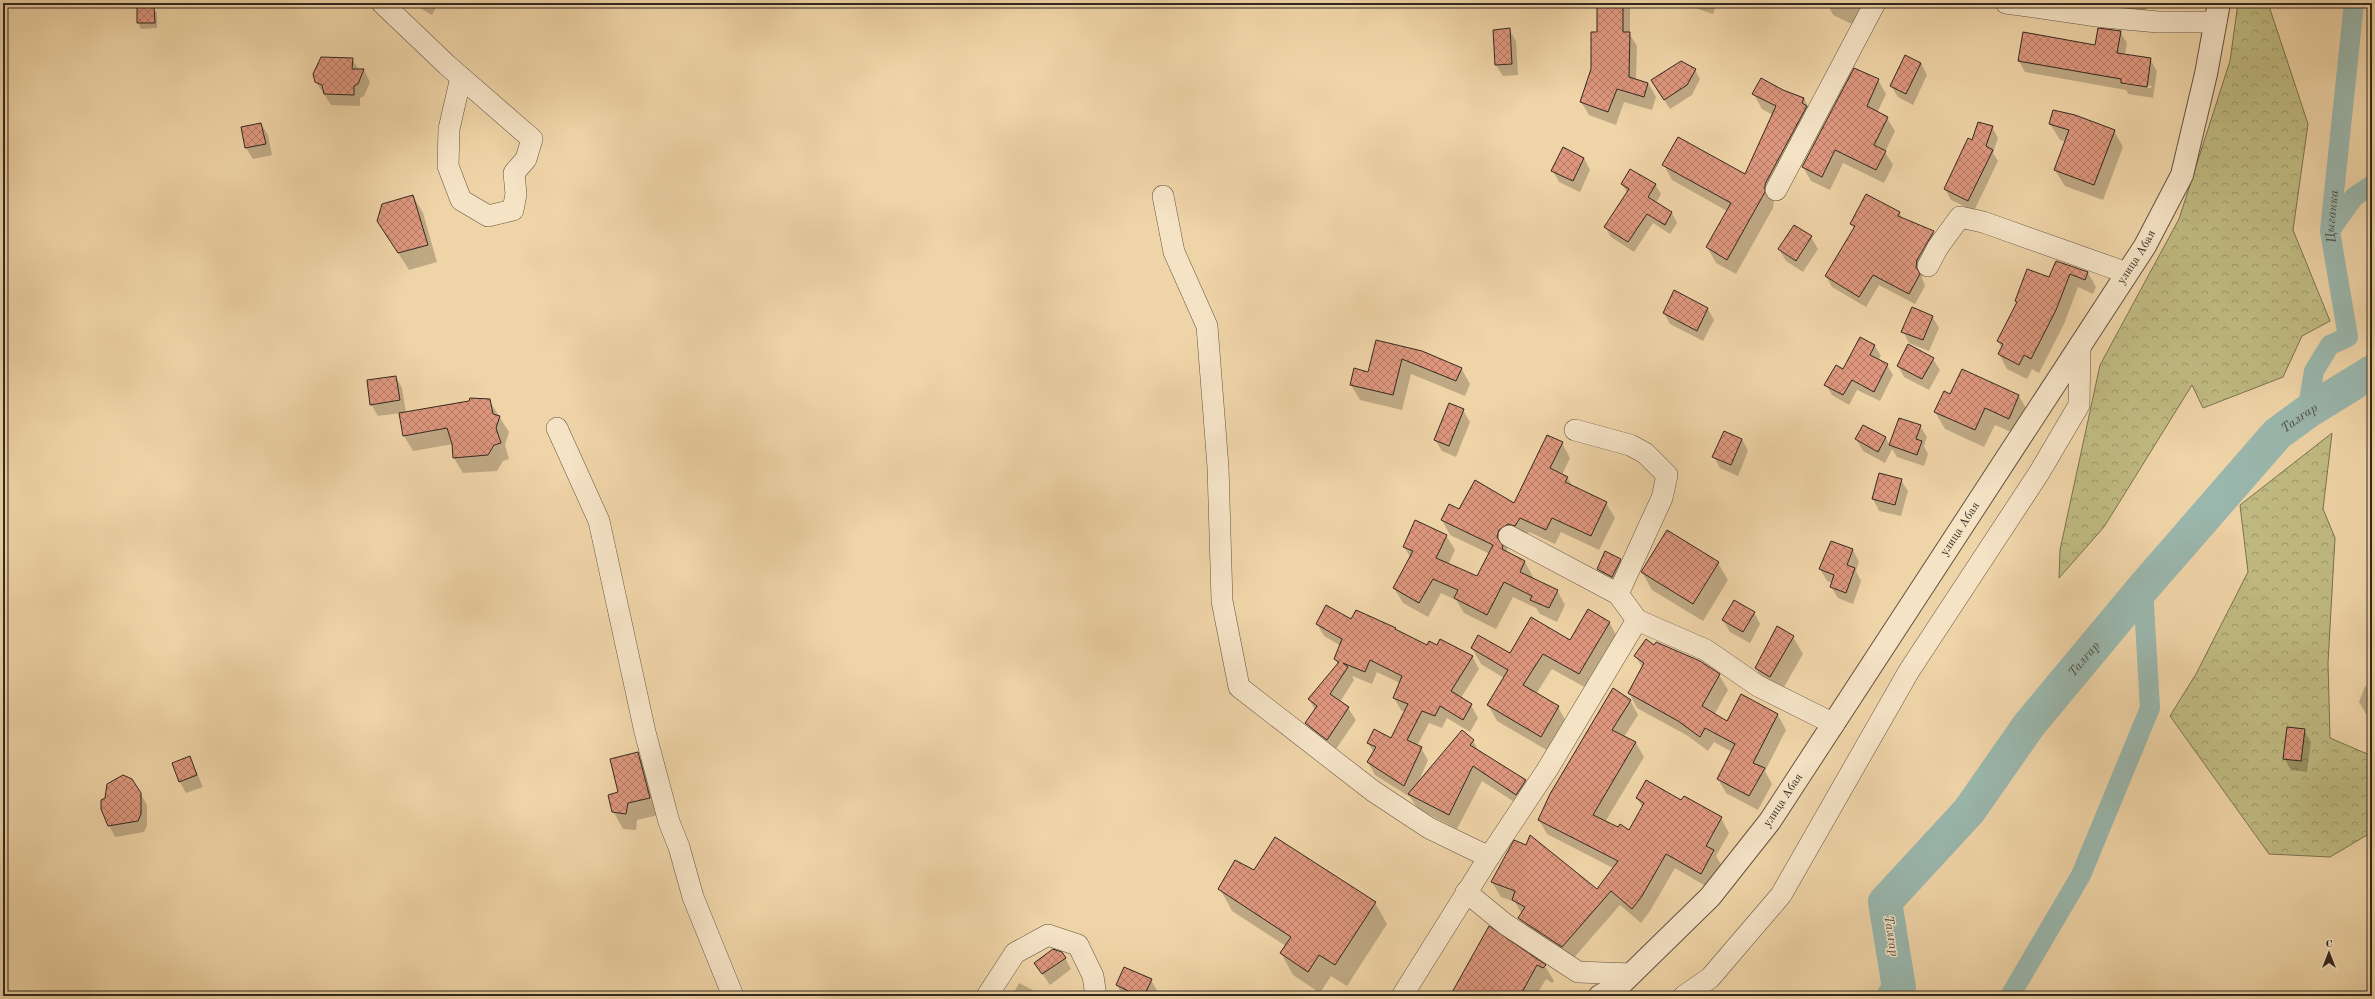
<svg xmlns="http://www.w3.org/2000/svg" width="2375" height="999" font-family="'Old Standard TT',serif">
<defs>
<pattern id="forest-crowns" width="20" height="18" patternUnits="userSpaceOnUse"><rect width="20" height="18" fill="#c0bb82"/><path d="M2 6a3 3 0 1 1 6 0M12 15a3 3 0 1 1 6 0" fill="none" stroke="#9d986a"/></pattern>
<pattern id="building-cross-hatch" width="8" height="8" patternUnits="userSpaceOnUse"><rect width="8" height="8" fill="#de977e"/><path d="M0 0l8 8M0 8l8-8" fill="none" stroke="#b57b67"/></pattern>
</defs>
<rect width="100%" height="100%" fill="#efd4a7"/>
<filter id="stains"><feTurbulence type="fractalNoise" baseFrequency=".005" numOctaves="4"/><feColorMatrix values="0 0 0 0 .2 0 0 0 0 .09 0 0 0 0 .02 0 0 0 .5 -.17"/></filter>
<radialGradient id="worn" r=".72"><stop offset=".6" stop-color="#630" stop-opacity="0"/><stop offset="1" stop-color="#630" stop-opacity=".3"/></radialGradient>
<g fill="url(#forest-crowns)" stroke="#7a7250">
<polygon points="2238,3 2268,3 2308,124 2293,230 2330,321 2302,336 2283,377 2203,408 2192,385 2104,527 2059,578 2060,550 2100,365 2179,219 2230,61"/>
<polygon points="2332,433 2323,509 2335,538 2328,663 2330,738 2372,756 2372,832 2330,857 2269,854 2170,716 2196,674 2248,572 2240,505"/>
</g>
<g fill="#0003" fill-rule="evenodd">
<polygon points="411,3 439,3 432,15"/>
<polygon points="1598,3 1630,3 1630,35 1637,46 1636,80 1648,83 1656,97 1652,110 1624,102 1616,125 1589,115 1581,102 1592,70 1598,33"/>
<polygon points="1680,3 1717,3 1713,14"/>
<polygon points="1827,3 1857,3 1867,16 1860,28 1833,15"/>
<polygon points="2100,3 2146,3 2146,12 2108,19"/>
<polygon points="138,8 153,8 157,13 157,28 141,29 138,23"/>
<polygon points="1509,29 1516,41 1518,75 1503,76 1496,65"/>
<path d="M 2120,32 L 2127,43 L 2125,55 L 2150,59 L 2157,71 L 2153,98 L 2128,94 L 2126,90 L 2025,72 L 2019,61 L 2096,46 ZM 2122,82 L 2152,86 L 2151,88 L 2122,84 Z"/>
<polygon points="352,59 359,70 364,70 370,82 364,96 360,98 360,106 331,105 316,82"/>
<polygon points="1921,63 1927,75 1913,105 1898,97 1891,86"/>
<polygon points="1695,70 1700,79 1692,95 1670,109 1658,90"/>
<polygon points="1878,80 1886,94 1877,113 1887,118 1895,131 1885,152 1893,165 1884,183 1843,163 1830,190 1811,181 1803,167"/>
<polygon points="1783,91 1804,98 1815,122 1774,200 1773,208 1736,274 1716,263 1707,247 1727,211 1672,180 1664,165 1746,176 1773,115 1762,109 1753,93"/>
<polygon points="261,124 268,135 272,155 253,159 246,148 242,128"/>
<polygon points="2050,124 2114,131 2123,147 2103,200 2065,186 2055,170 2066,142 2060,140"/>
<polygon points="1992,127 1998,138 1993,153 1998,161 1974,211 1951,200 1945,189 1973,141"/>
<polygon points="1584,158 1590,170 1580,192 1559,182 1553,171"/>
<polygon points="1622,184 1655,184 1661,194 1656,203 1672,213 1677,223 1670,234 1653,223 1634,252 1611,237 1605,227 1627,193"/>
<polygon points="413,196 423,213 437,262 409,270 378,221"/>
<polygon points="1899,213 1903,219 1933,232 1939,243 1923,271 1922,278 1925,286 1915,304 1879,285 1866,307 1832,287 1826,276 1854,229 1851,224"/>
<polygon points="1811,237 1818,249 1803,272 1786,261 1779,249"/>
<polygon points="2057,262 2088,273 2096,287 2093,294 2078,287 2064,324 2039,373 2032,369 2027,379 2007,369 1999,354 2002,348 1998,341 2017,303 2016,301 2049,278"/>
<polygon points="1708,309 1714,320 1703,341 1670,324 1664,313"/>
<polygon points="1932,316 1939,328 1929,351 1909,343 1903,331"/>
<polygon points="1860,338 1875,346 1881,356 1878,360 1887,365 1893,375 1880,401 1857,390 1849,405 1832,395 1826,385 1843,370"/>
<polygon points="1377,341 1461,368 1470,384 1465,396 1411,374 1402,410 1360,400 1351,385 1369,373"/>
<polygon points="1933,359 1940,370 1929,390 1904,377 1898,366"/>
<polygon points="1962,370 2019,396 2029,413 2018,435 1995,425 1984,447 1945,429 1935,412 1950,395"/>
<polygon points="396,377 402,388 406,413 489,400 509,432 505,445 509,459 503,461 497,471 463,473 454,458 453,444 413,451 404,436 400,413 378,416 371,404"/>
<polygon points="1463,410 1470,422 1456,457 1442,451 1435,440"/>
<polygon points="1900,419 1920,426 1927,437 1924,446 1928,454 1924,466 1897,457 1892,449 1885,463 1863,451 1856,439 1863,426 1886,438 1890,446"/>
<polygon points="1742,439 1748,451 1738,476 1720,468 1714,457"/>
<polygon points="1562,443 1570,458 1562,475 1567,477 1573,487 1606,503 1615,518 1599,550 1561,532 1555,544 1529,532 1524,540 1511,541 1506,552 1525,562 1533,577 1532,579 1557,590 1565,605 1557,622 1540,614 1536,608 1513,597 1496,629 1464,613 1456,600 1441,593 1428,617 1403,603 1394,588 1411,558 1404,547 1446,535 1455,550 1448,565 1477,578 1490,554 1450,535 1442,520 1460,510 1515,504"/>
<polygon points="1901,480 1908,491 1901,516 1879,511 1873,499"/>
<polygon points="1831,542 1853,550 1859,562 1856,571 1861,581 1853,604 1838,598 1831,587 1833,583 1827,581 1820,569"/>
<polygon points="1620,560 1627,571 1619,588 1604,580 1598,569"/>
<polygon points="1718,563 1728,580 1703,621 1652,590 1642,572"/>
<polygon points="1754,612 1760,624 1750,643 1730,632 1723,620"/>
<polygon points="1352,621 1395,629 1427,646 1437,646 1472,656 1479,669 1461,698 1471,705 1478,718 1470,732 1447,718 1442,728 1429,723 1417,746 1421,748 1428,760 1418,783 1473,741 1479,752 1525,781 1534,796 1525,809 1482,781 1457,829 1418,809 1410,797 1375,775 1368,762 1374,753 1368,743 1391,739 1405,712 1401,710 1394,698 1400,683 1377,672 1372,684 1352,676 1354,680 1340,702 1348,708 1356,720 1334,752 1314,736 1307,723 1315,710 1309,699 1338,665 1335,659 1341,646 1324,636 1317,624"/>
<polygon points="1609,622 1618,638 1588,689 1552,669 1536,694 1558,707 1567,723 1550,752 1497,721 1488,705 1504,678 1481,664 1472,648 1510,654 1570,641"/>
<polygon points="1793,637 1803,654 1780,694 1766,686 1756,668"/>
<polygon points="1655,647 1719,675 1728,690 1714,715 1727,723 1741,696 1778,715 1786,730 1765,771 1772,784 1758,810 1726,793 1718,779 1732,752 1714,742 1708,751 1688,736 1637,708 1629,693 1643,668 1635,656"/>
<polygon points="2365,686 2372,688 2372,716 2366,714 2359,702"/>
<polygon points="1630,700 1638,715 1624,737 1636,743 1644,757 1605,822 1630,831 1643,808 1637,798 1721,818 1729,833 1716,856 1722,866 1709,888 1675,868 1650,911 1641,923 1620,905 1571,961 1527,933 1519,918 1522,914 1515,902 1501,897 1492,882 1597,890 1613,868 1547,834 1539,820"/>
<polygon points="2304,730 2311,742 2307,772 2291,770 2284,758"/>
<polygon points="638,754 647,771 659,815 637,820 636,830 623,829 613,811 619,793"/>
<polygon points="190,757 203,787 186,793 180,782"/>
<polygon points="140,793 147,805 147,826 144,832 115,837 109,825"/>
<polygon points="1254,871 1375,903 1387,924 1347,986 1331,976 1320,993 1293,975 1281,953 1286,946 1232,911 1220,889"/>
<polygon points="1489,927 1545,966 1554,981 1552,983 1546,979 1536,996 1451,996"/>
<polygon points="1065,958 1071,969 1050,985 1035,963"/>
<polygon points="1151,980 1158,992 1156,996 1123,996 1117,985"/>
<polygon points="1019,983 1044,996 1012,996"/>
<polygon points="1358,994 1364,996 1357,996"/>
</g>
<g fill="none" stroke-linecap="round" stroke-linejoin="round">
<g stroke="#9ab7ad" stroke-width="20">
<polyline points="2331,229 2354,197 2372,185"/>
<path id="s1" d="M 2307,412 L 2314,371 L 2330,345 L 2348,337 L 2330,231 L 2354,3"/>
<polyline points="2010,996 2081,875 2150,708 2143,588"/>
</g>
<path stroke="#9ab7ad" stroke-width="34" id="s2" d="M 1894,996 L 1899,988 L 1885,902 L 1969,811 L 2029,725 L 2143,588 L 2277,434 L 2307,412 L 2372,372"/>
</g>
<g fill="url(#building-cross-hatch)" stroke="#33281f">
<polygon points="1597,3 1623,3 1623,32 1630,32 1629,77 1648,83 1644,97 1617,89 1608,112 1580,102 1591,69 1591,32 1597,32"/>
<polygon points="2102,3 2122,3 2122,7"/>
<polygon points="137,7 154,7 155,23 137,23"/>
<polygon points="1510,28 1512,64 1495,65 1493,30"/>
<polygon points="2098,28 2121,31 2117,53 2151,58 2147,87 2121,83 2121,79 2018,61 2023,32 2095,45"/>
<polygon points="1905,55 1921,63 1906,94 1890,86"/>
<polygon points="321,57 353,58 352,69 364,69 358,84 354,86 354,95 324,94 322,85 315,82 313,74"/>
<polygon points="1681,61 1696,69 1687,85 1664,100 1651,80"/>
<polygon points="1854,68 1879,79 1867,106 1888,117 1874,145 1886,151 1876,170 1835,150 1822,177 1802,167"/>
<polygon points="1761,78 1783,90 1804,98 1802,103 1807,106 1765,184 1765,192 1727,260 1706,247 1731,203 1662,165 1678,137 1745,174 1776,106 1752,94"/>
<polygon points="2053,110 2075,115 2115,130 2094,185 2054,170 2069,130 2049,124"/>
<polygon points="1978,122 1993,126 1986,146 1993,150 1968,201 1944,189 1968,138 1972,140"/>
<polygon points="261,123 266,144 245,148 241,127"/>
<polygon points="1563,147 1584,158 1573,181 1551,171"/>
<polygon points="1630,169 1656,184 1648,197 1672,212 1665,225 1647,214 1628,242 1604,227 1629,189 1621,184"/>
<polygon points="1866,194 1900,212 1898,216 1934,231 1917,260 1916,267 1920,274 1909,294 1873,275 1859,297 1825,276 1855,226 1850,224"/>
<polygon points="413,195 428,245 398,253 377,221 382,204"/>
<polygon points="1794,225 1812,236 1796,261 1778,249"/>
<polygon points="2056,261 2088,272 2085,280 2070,274 2056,310 2031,359 2024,355 2019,365 1998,354 2003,344 1997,341 2017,302 2015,301 2027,269 2049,277"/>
<polygon points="1674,290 1708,308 1697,331 1663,313"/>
<polygon points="1912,307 1933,316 1923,340 1901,332"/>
<polygon points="1860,337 1875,345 1870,355 1888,364 1874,392 1852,380 1843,395 1824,385 1836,365 1843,369"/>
<polygon points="1376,340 1422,351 1462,368 1456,381 1402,359 1393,395 1350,385 1354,368 1368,372"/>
<polygon points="1908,344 1934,358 1922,379 1897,366"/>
<polygon points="1962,369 2019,395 2009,419 1985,408 1975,430 1934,412 1944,391 1950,394"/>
<polygon points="396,376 400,400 370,405 367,380"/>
<polygon points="470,398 490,399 493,414 500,416 496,428 501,443 494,445 488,455 453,458 452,444 447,428 403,436 399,413 469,401"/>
<polygon points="1449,403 1464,409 1449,446 1434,440"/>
<polygon points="1899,418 1921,425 1916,439 1922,441 1917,455 1889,445"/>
<polygon points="1863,425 1886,437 1878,452 1855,439"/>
<polygon points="1724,431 1742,439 1731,465 1712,457"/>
<polygon points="1547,435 1563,442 1550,468 1568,477 1565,482 1607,502 1591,536 1552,518 1546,530 1520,518 1515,526 1508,524 1499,530 1497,537 1503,546 1502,549 1525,561 1520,572 1558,590 1549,608 1530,600 1532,596 1504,582 1487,615 1454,598 1458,590 1433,579 1419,603 1393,588 1413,551 1403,547 1415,520 1447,535 1436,558 1477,576 1493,545 1441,520 1449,504 1459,509 1475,480 1514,503"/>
<polygon points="1879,473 1902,479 1895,505 1872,499"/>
<polygon points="1667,530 1719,562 1693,604 1641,572"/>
<polygon points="1831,541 1853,549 1847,565 1855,568 1846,593 1830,587 1834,575 1819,569"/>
<polygon points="1605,551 1621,559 1612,577 1597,569"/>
<polygon points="1734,600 1755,612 1743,632 1722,620"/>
<polygon points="1326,605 1351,619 1356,610 1396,628 1395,629 1427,645 1429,641 1437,645 1440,639 1473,656 1451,691 1472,704 1463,720 1440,706 1435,716 1422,711 1407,740 1422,747 1404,786 1367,762 1376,747 1367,743 1374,729 1391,738 1408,704 1393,698 1402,676 1370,660 1365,672 1343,663 1348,667 1330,694 1349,707 1327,740 1305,723 1317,706 1308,699 1339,662 1334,659 1342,639 1316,624"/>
<polygon points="1588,609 1610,622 1579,674 1543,654 1523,685 1559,706 1541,737 1487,705 1508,670 1471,648 1478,635 1510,653 1531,617 1570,640"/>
<polygon points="1777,626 1794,636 1770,677 1755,668"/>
<polygon points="1646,639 1654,645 1656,642 1700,661 1720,674 1702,706 1727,721 1741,694 1778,714 1753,763 1765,768 1749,796 1717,779 1735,744 1705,728 1700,737 1678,721 1628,693 1644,663 1634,656"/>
<polygon points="1613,688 1631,700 1612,730 1636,742 1593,815 1618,827 1620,824 1629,830 1644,803 1636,798 1646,780 1681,800 1684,796 1722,817 1706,846 1714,850 1701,874 1666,854 1642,896 1632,909 1611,891 1562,947 1518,918 1525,907 1512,900 1515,891 1491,882 1514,840 1526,845 1530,835 1597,889 1618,861 1538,820 1550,794"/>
<polygon points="2287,727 2305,729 2301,761 2283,759"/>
<polygon points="1462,730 1474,740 1470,745 1526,780 1516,795 1473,766 1449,815 1408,794"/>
<polygon points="638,752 650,798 628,803 626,814 612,812 608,795 618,792 610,759"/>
<polygon points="190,756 197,775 179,782 172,763"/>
<polygon points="123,775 132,779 141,793 141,814 138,821 108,826 101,809 101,800 105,798 107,784"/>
<polygon points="1275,837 1376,902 1335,965 1319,955 1308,972 1280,953 1291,937 1218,889 1235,860 1254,870"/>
<polygon points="1489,926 1546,965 1543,968 1537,965 1520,996 1450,996"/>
<polygon points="1053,949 1062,952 1066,958 1042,974 1034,963"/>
<polygon points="1124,967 1152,979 1144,996 1139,996 1116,985"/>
</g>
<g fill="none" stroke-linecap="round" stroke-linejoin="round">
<g stroke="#625341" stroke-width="22">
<g id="minor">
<polyline points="382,3 447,65 532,139 526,159 514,173 516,194 513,210 488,216 461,200 448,166 449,129 461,77"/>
<polyline points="2006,3 2104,17 2158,22 2216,22"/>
<polyline points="1776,190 1875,3"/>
<polyline points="1163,196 1174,252 1207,326 1218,467 1222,601 1239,687 1373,791 1429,828 1489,857"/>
<polyline points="1928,266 1938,247 1960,217 1983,222 2127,273"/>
<polyline points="557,428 599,521 645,732 669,822 679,847 693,897 733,996"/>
<polyline points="1575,430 1630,445 1645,453 1667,475 1662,498 1618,594"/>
<polyline points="1637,620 1706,650 1758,686 1834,724"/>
<polyline points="1466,892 1505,924 1578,972 1631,974"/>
<polyline points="987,996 1015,953 1048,935 1078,945 1093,976 1096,996"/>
<polyline points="1402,996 1489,857 1547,770 1637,620 1618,594 1509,536"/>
<polyline points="1684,996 1710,978 1781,895 1909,671 2039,473 2079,405 2080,345"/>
</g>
</g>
<g stroke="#625341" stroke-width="24">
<g id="tertiary">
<path id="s3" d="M 1600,996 L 1620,985 L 1710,897 L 1770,821 L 2145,246 L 2182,175 L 2206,74 L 2219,3"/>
</g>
</g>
<use href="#minor" stroke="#f5e3c6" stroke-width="21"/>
<use href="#tertiary" stroke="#f5e3c6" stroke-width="22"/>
</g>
<g text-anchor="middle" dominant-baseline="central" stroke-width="3" stroke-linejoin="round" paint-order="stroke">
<g font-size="12" fill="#33281f" stroke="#f5e3c6">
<text stroke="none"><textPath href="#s3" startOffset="918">улица Абая</textPath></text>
<text stroke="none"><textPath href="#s3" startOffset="594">улица Абая</textPath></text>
<text stroke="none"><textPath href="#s3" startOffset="270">улица Абая</textPath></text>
</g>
<g font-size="13" font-style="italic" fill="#4d4c42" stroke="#f5e3c6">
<text stroke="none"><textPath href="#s1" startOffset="214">Цыганка</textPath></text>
<text stroke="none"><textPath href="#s2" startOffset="735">Талғар</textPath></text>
<text stroke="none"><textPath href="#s2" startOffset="411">Талғар</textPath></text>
<text transform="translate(1891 936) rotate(81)">Талғар</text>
</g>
</g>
<rect width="2375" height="999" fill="none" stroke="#efd4a7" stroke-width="16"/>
<rect x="4" y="4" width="2367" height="991" fill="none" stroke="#33281f" stroke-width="2"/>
<rect x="8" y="8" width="2359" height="983" fill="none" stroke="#33281f"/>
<g transform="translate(2329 953)" stroke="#f5e3c6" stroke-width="3" paint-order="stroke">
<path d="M0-3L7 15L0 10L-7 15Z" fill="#33281f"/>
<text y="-6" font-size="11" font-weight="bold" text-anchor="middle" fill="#33281f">С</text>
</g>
<rect width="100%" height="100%" filter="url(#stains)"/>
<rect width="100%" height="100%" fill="url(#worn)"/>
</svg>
